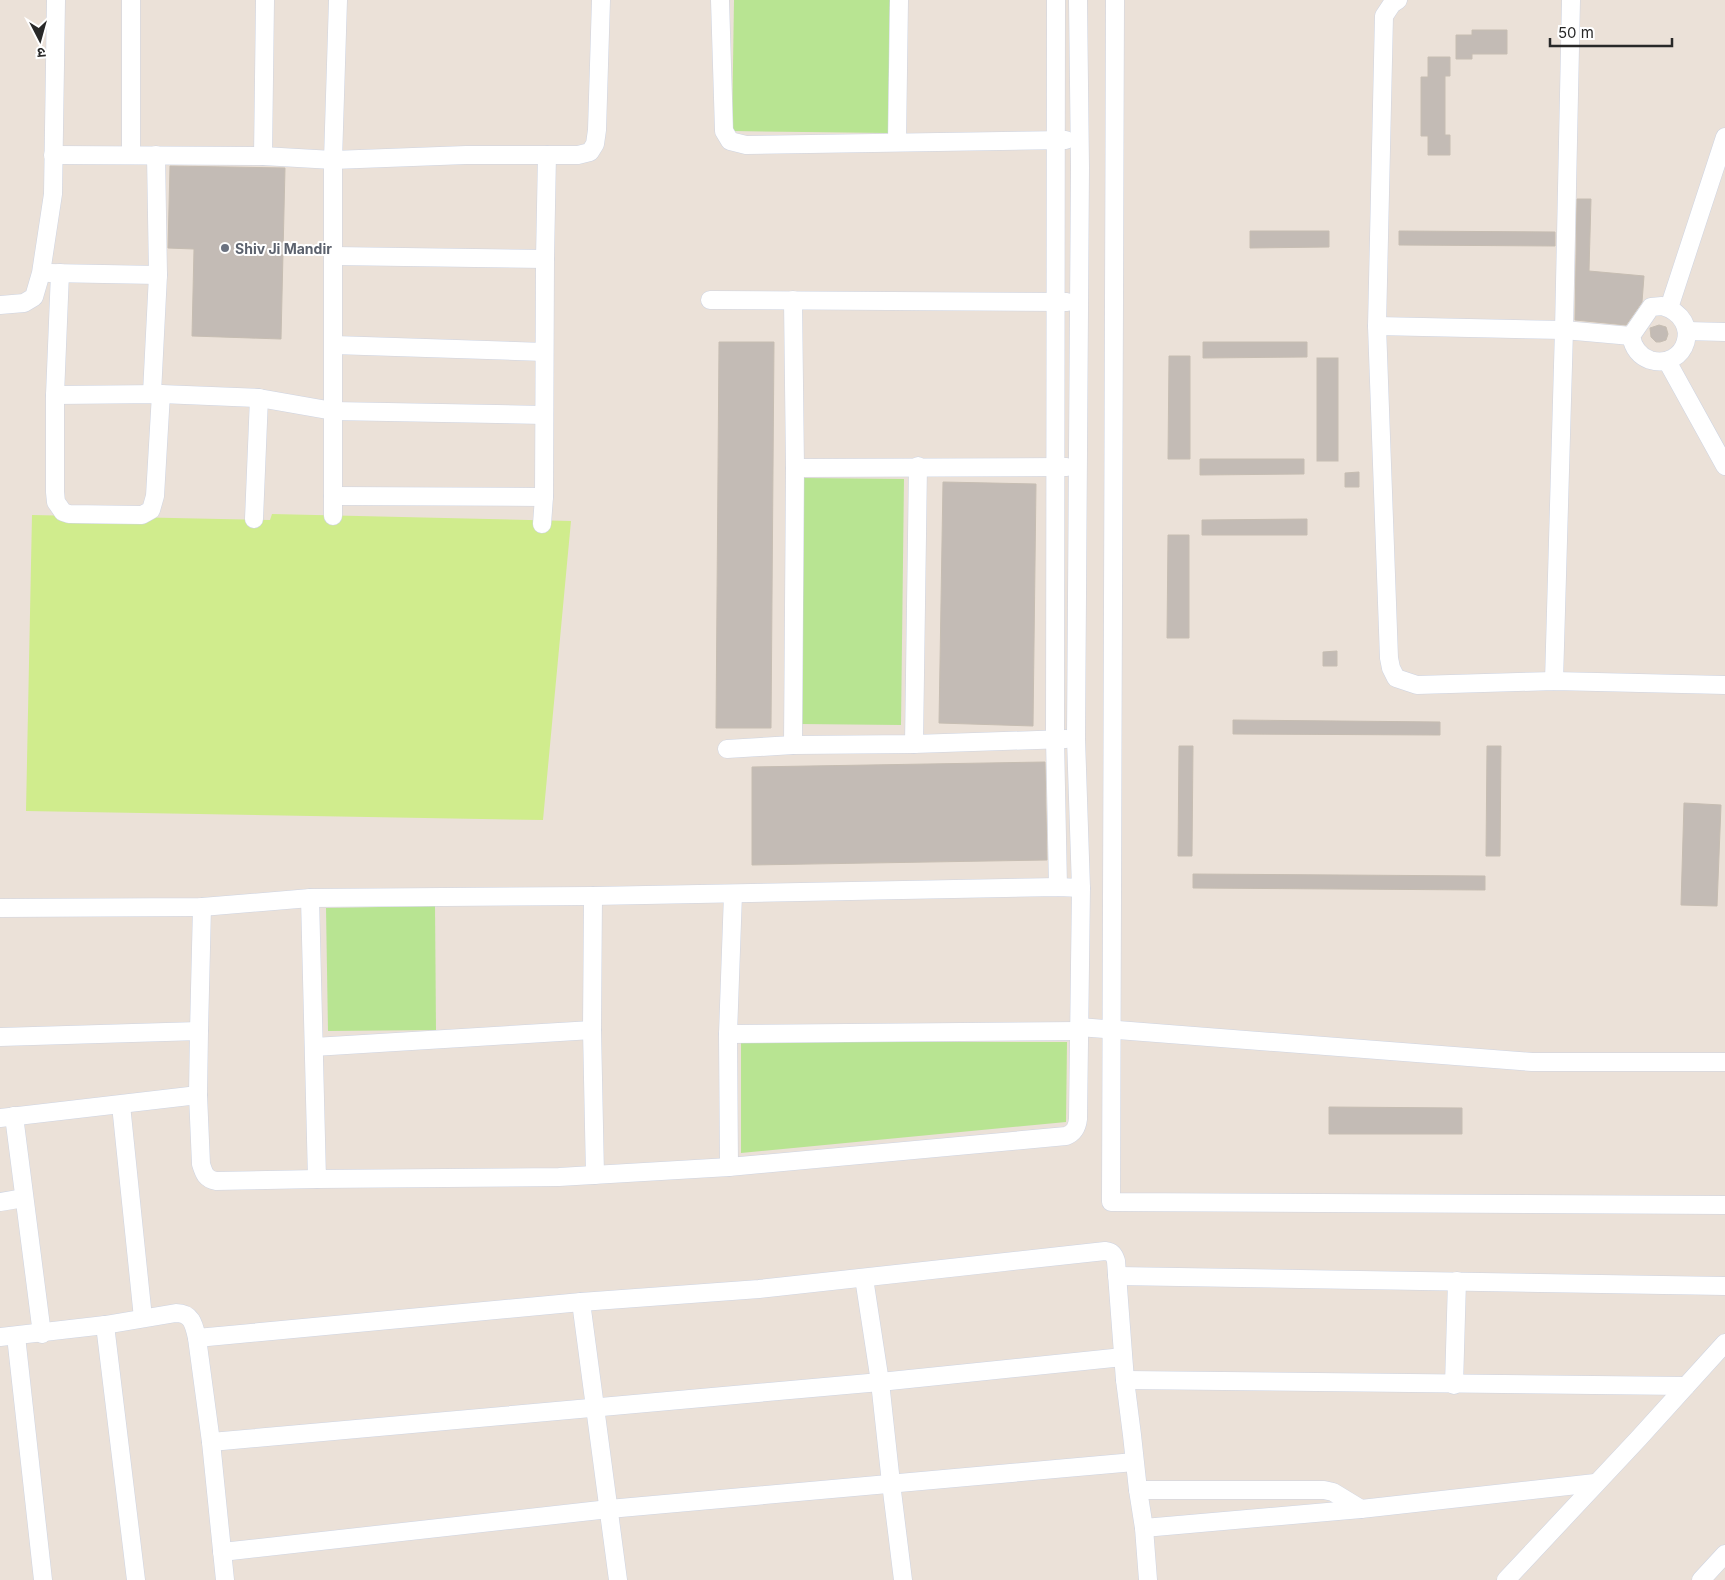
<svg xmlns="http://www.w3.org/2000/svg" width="1725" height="1580" font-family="Inter,'Noto Sans Devanagari',sans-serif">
<rect width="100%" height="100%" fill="#ebe1d8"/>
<g fill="#b8e492">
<polygon points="734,0 890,0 888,133 732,131"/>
<polygon points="804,478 904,479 901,725 801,724"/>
<polygon points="435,906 436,1030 328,1031 326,908"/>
<polygon points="741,1042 1067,1042 1066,1122 741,1153"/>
</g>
<polygon fill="#d0ec8d" points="272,514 571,521 543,820 26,811 32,515 270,520"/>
<g fill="#c3bbb5" stroke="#c6bdb2">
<polygon points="1472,30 1507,30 1507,54 1472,54 1472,59 1456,59 1456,35 1472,35"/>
<polygon points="1428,57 1450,57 1450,76 1445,76 1445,135 1450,135 1450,155 1428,155 1428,136 1421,136 1421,77 1428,77"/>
<polygon points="170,166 285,168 281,339 192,336 194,249 168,248"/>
<polygon points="1577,199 1591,199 1589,271 1644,276 1642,302 1626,325 1575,320"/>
<polygon points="1250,231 1329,231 1329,247 1250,248"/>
<polygon points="1399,231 1555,232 1555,246 1399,245"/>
<polygon points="1659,325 1666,327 1668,334 1666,340 1660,342 1656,342 1651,337 1650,328"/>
<polygon points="719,342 774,342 771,728 716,728"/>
<polygon points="1203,342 1307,342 1307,357 1203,358"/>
<polygon points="1169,356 1190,356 1190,459 1168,459"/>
<rect x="1317" y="358" width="21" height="103"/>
<polygon points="1200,459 1304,459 1304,474 1200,475"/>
<polygon points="1359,472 1359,487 1345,487 1345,473"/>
<polygon points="943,482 1036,484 1033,726 939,723"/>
<polygon points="1307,519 1307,535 1202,535 1202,520"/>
<polygon points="1168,535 1189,535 1189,638 1167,638"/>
<polygon points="1337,651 1337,666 1323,666 1323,652"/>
<polygon points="1233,720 1440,722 1440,735 1233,734"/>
<polygon points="1179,746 1193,746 1192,856 1178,856"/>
<polygon points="1487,746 1501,746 1500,856 1486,856"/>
<polygon points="1045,762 1047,860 752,865 752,767"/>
<polygon points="1684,803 1721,805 1717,906 1681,905"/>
<polygon points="1193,874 1485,876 1485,890 1193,888"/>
<polygon points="1329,1107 1462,1108 1462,1134 1329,1134"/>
</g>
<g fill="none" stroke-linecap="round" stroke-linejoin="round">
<g stroke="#ced4e2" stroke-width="19">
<g id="minor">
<polyline points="720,0 724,131 730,141 746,145 1066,140"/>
<polyline points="1056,0 1055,739 1058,887"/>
<polyline points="1115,0 1111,1202 1725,1205"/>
<polyline points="1398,0 1392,4 1384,16 1377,326 1389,658 1391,668 1396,678 1417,685 1554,681 1725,685"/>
<polyline points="897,142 899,0"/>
<polyline points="53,155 263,156 333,160 466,155 578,155 590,152 595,144 597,130 601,0"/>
<polyline points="131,155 131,0"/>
<polyline points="263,156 265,0"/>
<polyline points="334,256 545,259"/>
<polyline points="49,273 158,275"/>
<polyline points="60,273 55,395 55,492 56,502 63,512 69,514 142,515 151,510 155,496 161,394"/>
<polyline points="710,300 1067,302"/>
<polyline points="0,305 24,303 34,297 41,273 53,194 56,0"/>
<path d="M 1662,306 C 1705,319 1686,371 1650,360 C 1639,356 1633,347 1631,336 L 1651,307 Z"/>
<polyline points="1669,308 1725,137"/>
<polyline points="1377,326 1564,330 1631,336"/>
<polyline points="1687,331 1725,332"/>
<polyline points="334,345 544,352"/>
<polyline points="1667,361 1725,466"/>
<polyline points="152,393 158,275 156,155"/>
<polyline points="55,395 161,394 259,398 333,411 544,415"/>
<polyline points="795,468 1067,467"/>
<polyline points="333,496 544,497 545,259 547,155"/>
<polyline points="333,516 333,160 338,0"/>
<polyline points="254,519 259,398"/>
<polyline points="542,524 544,497"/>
<polyline points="1554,681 1564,330 1571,0"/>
<polyline points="914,744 918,466"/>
<polyline points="793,745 795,468 793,300"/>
<polyline points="727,749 793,745 914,744 1066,739"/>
<polyline points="593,896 592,1030 595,1175"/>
<path d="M 310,898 L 317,1179 L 559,1177 L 729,1167 L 1066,1136 C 1074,1133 1077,1128 1078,1119 L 1081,888 L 1076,739 L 1080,167 L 1078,0"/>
<path d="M 202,907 L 199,1031 L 198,1095 L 201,1164 C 204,1174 206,1179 216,1181 L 317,1179"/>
<polyline points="0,908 202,907 310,898 593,896 1058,887 1081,888"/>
<polyline points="1079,1027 1532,1062 1725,1062"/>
<polyline points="728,1034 1079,1031"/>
<polyline points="0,1037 199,1031"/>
<polyline points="314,1047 592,1030"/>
<polyline points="121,1105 143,1318"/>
<polyline points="14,1116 42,1334"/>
<polyline points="0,1118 198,1095"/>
<polyline points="729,1167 728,1034 733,894"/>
<polyline points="0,1202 24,1198"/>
<polyline points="1117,1276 1725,1286"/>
<polyline points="864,1278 880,1382 891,1483 903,1580"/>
<polyline points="581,1302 618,1580"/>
<polyline points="105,1325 136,1580"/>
<polyline points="16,1336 43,1580"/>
<path d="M 0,1337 L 105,1325 L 176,1313 C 192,1313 194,1325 197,1338 L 211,1442 L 225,1580"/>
<path d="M 197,1338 L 581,1302 L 759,1289 L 1105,1251 C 1112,1252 1114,1254 1116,1261 L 1125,1380 L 1132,1435 L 1138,1490 L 1144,1528 L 1148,1580"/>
<polyline points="1125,1380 1686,1386"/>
<polyline points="1454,1385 1457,1281"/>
<polyline points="211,1442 880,1382 1123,1357"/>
<polyline points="1138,1490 1324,1490 1333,1492 1361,1509"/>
<polyline points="1144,1528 1361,1509 1595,1483"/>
<polyline points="222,1552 609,1509 1134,1462"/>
<polyline points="1506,1580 1639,1438 1725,1343"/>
<polyline points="1701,1580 1725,1554"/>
</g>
</g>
<use href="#minor" stroke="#fff" stroke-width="18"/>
</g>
<circle fill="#6b7280" stroke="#fff" stroke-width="2" cx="225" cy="248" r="5"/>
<g text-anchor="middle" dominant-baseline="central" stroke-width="4" stroke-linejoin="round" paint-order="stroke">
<g font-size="14" font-weight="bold" fill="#5b616d" stroke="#fff" text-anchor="start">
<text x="235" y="248">Shiv Ji Mandir</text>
</g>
</g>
<g transform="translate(40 40) rotate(174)" stroke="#ffffff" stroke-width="4" paint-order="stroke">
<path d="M0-4L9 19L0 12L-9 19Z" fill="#282828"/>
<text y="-8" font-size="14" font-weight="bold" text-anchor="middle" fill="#282828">उ</text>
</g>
<path d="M1550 38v8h122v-8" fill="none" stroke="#282828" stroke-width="2.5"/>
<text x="1558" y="38" font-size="15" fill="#282828" stroke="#ffffff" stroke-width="4" paint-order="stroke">50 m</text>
</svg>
